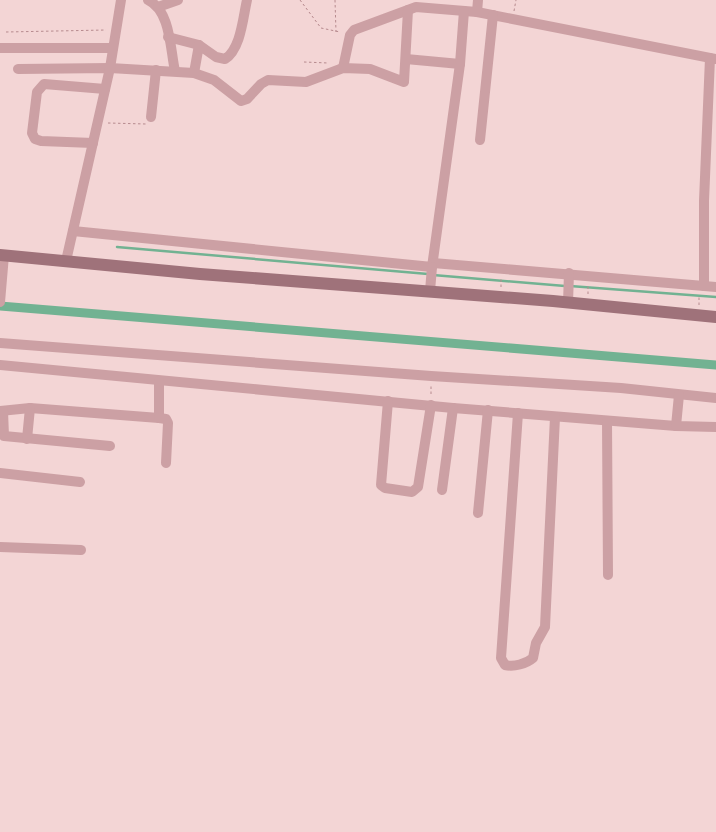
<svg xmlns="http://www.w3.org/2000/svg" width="716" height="832" font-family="Arial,sans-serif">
<rect width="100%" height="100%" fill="#f3d5d5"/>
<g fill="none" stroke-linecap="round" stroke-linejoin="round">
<g stroke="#72b292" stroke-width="2.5">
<polyline points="117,247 428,274"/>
<polyline points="433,275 565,286"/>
<polyline points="570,286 716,297"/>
</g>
<polyline stroke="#72b292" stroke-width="9" points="0,306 716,365"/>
<g stroke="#b78b8f" stroke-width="1" stroke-dasharray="2.5 2.5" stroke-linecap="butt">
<polyline points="300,0 321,28 340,32"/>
<polyline points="335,0 336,32"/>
<polyline points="514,11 516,0"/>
<polyline points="6,32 106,30"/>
<polyline points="304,62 328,63"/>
<polyline points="108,123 146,124"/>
<polyline points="501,287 501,278"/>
<polyline points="588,294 588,286"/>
<polyline points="699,305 699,296"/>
<polyline points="431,394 431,386"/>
</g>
<g stroke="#cca0a4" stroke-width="10">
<path d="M 148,0 C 171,11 170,49 175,71"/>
<polyline points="158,7 178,0"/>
<polyline points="477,12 478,0"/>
<polyline points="168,37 199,45"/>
<polyline points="0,48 113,48"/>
<polyline points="406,59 460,64"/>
<polyline points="343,68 350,35 354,30 416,7 477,12 716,59"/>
<polyline points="18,69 110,68 194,73 214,80 241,101 247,99 261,84 268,80 306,82 343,68 370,69 404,82 408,10"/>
<path d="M 194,73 L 199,45 L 216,57 L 225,59 C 241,49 243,17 247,0"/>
<polyline points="151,117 156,70"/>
<polyline points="480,140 493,15"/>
<polyline points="93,143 41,141 35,139 32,133 37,92 44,84 105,89"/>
<polyline points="73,231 432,267 460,64 464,11"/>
<polyline points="66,261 110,68 121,0"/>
<polyline points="433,263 716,287"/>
<polyline points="704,286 704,201 710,58"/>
<polyline points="430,291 432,267"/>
<polyline points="0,302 4,255"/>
<polyline points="568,303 569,273"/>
<polyline points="0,343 431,376 621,388 716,398"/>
<polyline points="0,365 453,408 676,426"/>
<polyline points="679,395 676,426 716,427"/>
<polyline points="388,401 381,485 385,488 412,492 418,487 431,405"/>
<polyline points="0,411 30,408 159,418 159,381"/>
<polyline points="3,411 4,436 110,446"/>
<path d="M 518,413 L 501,658 L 505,665 C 514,667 526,664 533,658 L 536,643 L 545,627 L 555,417"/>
<polyline points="159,418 166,419 168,423 166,463"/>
<polyline points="607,421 608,575"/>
<polyline points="27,439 30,408"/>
<polyline points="0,473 80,482"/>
<polyline points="442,490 453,408"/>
<polyline points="478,513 488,410"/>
<polyline points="0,547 81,550"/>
</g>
<polyline stroke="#9f727a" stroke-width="12" points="0,255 200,274 553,301 716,317"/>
</g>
</svg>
